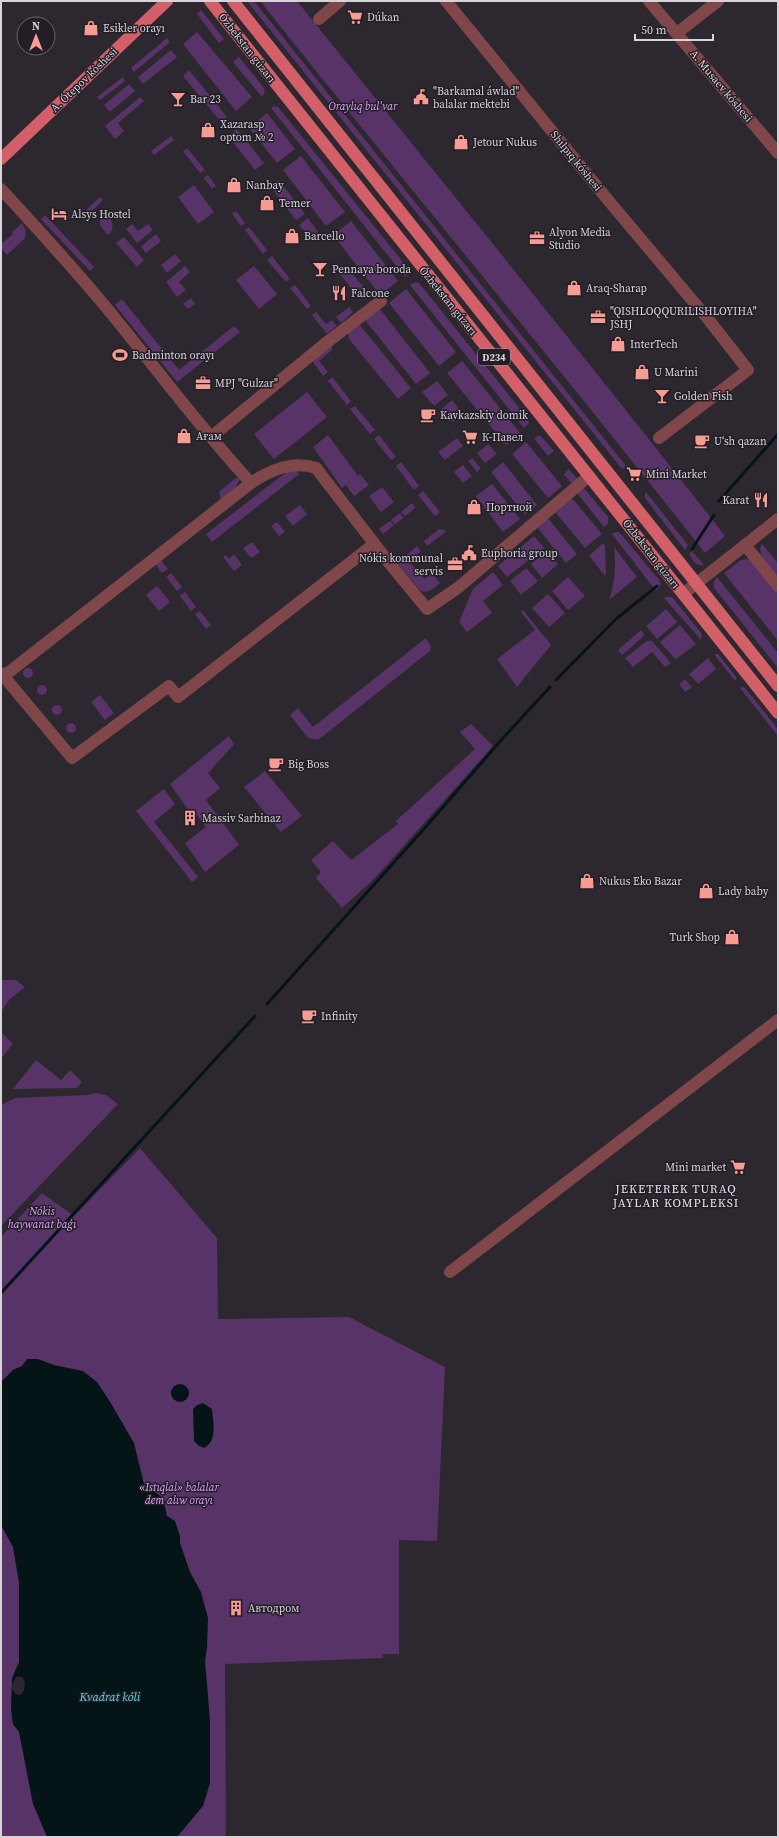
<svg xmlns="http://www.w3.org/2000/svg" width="779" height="1838" font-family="'Source Serif 4',serif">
<rect width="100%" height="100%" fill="#2d2730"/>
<g fill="#583368">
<polygon points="247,1 254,1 626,466 622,469"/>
<path d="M 260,1 L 297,1 C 440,179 585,356 725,536 L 705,553 C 559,367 407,186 260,1 Z"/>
<polygon points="201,10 224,39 219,43 197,14"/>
<polygon points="197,32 252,97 236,111 183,44"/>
<polygon points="167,38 170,42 134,72 131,68"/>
<polygon points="171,50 177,57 143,84 138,77"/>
<polygon points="239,57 264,88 265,92 262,97 233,62"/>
<polygon points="189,70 227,117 221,122 183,76"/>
<polygon points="123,77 125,81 100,100 97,97"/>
<polygon points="129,84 135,91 110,112 104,105"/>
<polygon points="140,97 144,101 118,123 124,131 115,139 105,126"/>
<polygon points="274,106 278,107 407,267 408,274 405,277 271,108"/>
<polygon points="267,113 295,149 277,163 249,128"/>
<polygon points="237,129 264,163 255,170 228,136"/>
<polygon points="171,136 174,140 154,155 151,151"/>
<polygon points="187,148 205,170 200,173 183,151"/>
<polygon points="301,156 345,212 326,226 283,170"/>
<polygon points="208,175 216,186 212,189 204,178"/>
<polygon points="279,180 305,214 296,220 270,186"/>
<polygon points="194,185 214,212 198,224 178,197"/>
<polygon points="100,197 103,200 87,216 84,212"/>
<path d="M 105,211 C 111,218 117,228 108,235 C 100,226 96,222 105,211 Z"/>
<polygon points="236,211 245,223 241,226 232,214"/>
<polygon points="45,215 94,267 90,271 41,219"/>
<polygon points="308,218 318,232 310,238 299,225"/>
<polygon points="351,221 398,281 380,295 333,235"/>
<polygon points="22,223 26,231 25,238 7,255 1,248 1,244 13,234 12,232"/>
<polygon points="132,224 138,231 148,224 153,230 137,243 126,229"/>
<polygon points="249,227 267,250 263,254 245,230"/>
<polygon points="156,234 161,241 146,253 141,247"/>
<polygon points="124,237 144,260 137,267 116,243"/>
<polygon points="175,254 181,261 167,273 161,265"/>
<polygon points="272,256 290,279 286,282 267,260"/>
<polygon points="185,266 190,272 179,282 186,290 177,297 166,282"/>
<polygon points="254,266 277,294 259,309 236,280"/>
<polygon points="347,267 365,289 357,295 339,273"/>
<polygon points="415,282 419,283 528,419 529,423 524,428 410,285"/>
<polygon points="295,285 311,306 307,309 290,288"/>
<polygon points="406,289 456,352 439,366 389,303"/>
<polygon points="191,298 195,304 188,309 183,304"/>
<polygon points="122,299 179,370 234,326 240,332 177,382 115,305"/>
<polygon points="349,307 353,312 341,323 336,317"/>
<polygon points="380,309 430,373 416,384 365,320"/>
<polygon points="316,312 326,324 332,320 337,326 327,334 312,315"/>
<polygon points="359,324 411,388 398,399 349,339 348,333"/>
<polygon points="330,344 333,349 319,361 328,372 323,376 313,362 313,359"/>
<polygon points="462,361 520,433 506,445 447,373"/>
<polygon points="332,377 351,401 347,405 328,381"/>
<polygon points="437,381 448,395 434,406 422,392"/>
<polygon points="307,392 327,417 274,459 254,434"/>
<polygon points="452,400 463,414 453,422 445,419 439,411"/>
<polygon points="355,406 375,430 370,434 350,409"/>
<polygon points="328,435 358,476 360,474 369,485 354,496 346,485 342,488 313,447"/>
<polygon points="379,435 396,457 391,460 374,439"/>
<polygon points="540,435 554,451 548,456 534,438"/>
<polygon points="457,438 463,446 445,460 438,452"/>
<polygon points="526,442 562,486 548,498 512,454"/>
<polygon points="487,445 489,445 497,454 485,463 477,453"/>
<polygon points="472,458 481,468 477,472 468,461"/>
<polygon points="401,462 419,486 414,490 396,466"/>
<polygon points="503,462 537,505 525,515 491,472"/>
<polygon points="463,465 472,476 463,483 454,472"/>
<polygon points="569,469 579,481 573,485 564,474"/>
<polygon points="296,470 299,474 212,542 206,534 288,471"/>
<polygon points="236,478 240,478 235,490 221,502 219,492"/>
<polygon points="492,484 520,519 503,532 476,496"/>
<polygon points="382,487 394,502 381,512 369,496"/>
<polygon points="583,487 608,517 608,524 604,527 577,493"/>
<polygon points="423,491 440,512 435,516 418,495"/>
<polygon points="645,491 688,545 685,550 645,498"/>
<polygon points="572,498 602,534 585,548 555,512"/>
<polygon points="412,503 415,508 405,516 401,512"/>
<polygon points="300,505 307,514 293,526 285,516"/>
<polygon points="400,513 404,518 395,524 391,520"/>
<polygon points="547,517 577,554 566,563 536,526"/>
<polygon points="390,521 394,525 383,534 379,529"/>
<polygon points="277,522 285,532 279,536 271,526"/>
<polygon points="439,529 447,531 427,546 424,541"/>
<polygon points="616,532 619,532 660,581 660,586 656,591 612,534"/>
<polygon points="534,536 544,548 507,577 498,566"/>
<polygon points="252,542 260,552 251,558 243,548"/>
<polygon points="603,543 605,546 606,573 605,576 589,556"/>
<polygon points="762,544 778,563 778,578 762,558 760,548"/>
<path d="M 417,546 L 421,551 L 409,561 L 424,579 L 432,573 L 440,583 C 434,588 429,594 421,591 L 397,563 Z"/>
<path d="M 614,547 L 637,577 L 609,600 C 615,582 616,566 614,547 Z"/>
<polygon points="547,551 558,564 542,578 531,564"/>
<path d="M 692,551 L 704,565 C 696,567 693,560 689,554 Z"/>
<polygon points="234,554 242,565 234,571 223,557 226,555 229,559"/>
<polygon points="747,559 753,562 778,593 778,641 724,573 741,560"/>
<polygon points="161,560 168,569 162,573 154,562"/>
<polygon points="526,568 538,581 521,595 510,581"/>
<polygon points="493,572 503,585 483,601 492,613 467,632 459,622 473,589"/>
<polygon points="171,573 182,587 177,591 166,577"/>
<polygon points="568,577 585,596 568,610 552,591"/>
<polygon points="717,577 778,653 778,668 714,588 714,581"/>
<polygon points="157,586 170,602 159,611 146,595"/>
<polygon points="185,592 196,607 191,611 180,596"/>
<polygon points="548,594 565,613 549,627 532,608"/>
<polygon points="667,597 672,597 702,634 701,640 664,598"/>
<polygon points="666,609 677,622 657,639 646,626"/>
<polygon points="523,610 551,645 517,687 497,659 535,630 521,612"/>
<polygon points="200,611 211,625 206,629 195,614"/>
<polygon points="680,625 696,644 676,659 674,658 660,642"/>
<polygon points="641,630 644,634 643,637 622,655 618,650"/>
<polygon points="426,638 431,647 430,651 318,740 308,738 290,715 298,708 313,727"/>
<polygon points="647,641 652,641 671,663 665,667 652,652 633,667 625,658"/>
<polygon points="714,654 718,654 737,678 735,681"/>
<polygon points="708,658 716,669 698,684 689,674"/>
<circle cx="28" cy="673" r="5"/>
<polygon points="685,679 692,687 685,692 679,684"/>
<circle cx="42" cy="690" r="5"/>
<polygon points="741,687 745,688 778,729 778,736 740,688"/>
<polygon points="100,695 114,713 105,720 91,702"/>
<circle cx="57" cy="710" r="5"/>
<circle cx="71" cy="728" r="5"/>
<polygon points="471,724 493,746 374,879 342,908 316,878 321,872 311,860 333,841 351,860 354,858 398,824 396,821 475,749 460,732"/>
<polygon points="229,736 234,744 208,773 220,788 206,800 239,845 205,872 185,843 206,827 192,809 189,811 170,784"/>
<polygon points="265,771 302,816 281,832 244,787"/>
<polygon points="164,789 175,804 154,822 198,877 192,882 136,811"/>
<polygon points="1,980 16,980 25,987 9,1000 1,1012"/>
<polygon points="1,1032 13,1044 1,1059"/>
<polygon points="36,1060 61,1080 70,1070 82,1082 77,1088 13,1089"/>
<polygon points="96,1093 106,1095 118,1104 1,1226 1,1105 15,1098 87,1095"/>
<polygon points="140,1148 217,1238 218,1319 349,1317 445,1367 437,1541 399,1540 399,1654 383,1654 383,1658 225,1664 226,1837 1,1837 1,1237 42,1193 74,1216"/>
</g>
<g fill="#051517">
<polygon points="27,1359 38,1359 54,1365 83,1371 97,1382 109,1400 134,1443 144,1484 163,1498 167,1516 175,1521 180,1536 180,1543 190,1572 201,1592 208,1618 207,1647 205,1661 210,1720 210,1783 203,1806 177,1837 47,1837 33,1804 19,1732 13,1724 11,1709 12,1678 19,1662 19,1583 13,1547 1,1525 1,1382 13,1370 22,1366"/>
<circle cx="180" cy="1393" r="9"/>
<path d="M 203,1403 L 212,1409 C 213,1422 218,1441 204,1448 L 199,1446 L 194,1441 L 193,1409 L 197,1405 Z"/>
</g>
<polygon fill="#2d2730" points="16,1677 22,1677 25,1683 24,1690 21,1695 16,1694 12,1689 12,1685"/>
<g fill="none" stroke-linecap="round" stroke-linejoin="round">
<g stroke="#051517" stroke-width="3">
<polyline points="719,501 778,434"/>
<polyline points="692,549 714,515"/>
<polyline points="556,680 616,619 657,586"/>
<polyline points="267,1004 423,830 503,738 550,687"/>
<polyline points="1,1293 255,1016"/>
</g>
<g stroke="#80474a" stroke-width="12">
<polyline points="446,1 608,200 708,319 748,370 659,438"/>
<polyline points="649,1 778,153"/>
<polyline points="319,19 340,1"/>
<polyline points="677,33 718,1"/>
<path d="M 1,189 C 35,226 68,262 100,300 C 151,361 197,425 251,483 C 270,470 293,460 316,468 L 390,564 L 427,609 L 459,587 L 589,476"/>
<polyline points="211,437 326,343 381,301"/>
<polyline points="745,545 778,586"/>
<polyline points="683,594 778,519"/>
<polyline points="1,673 72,758 169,686 178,697 374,544"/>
<polyline points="4,676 251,483"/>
<polyline points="450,1272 778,1020"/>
</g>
<g stroke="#d35f69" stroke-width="12">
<polyline points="210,1 778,713"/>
<polyline points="233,1 778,686"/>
<polyline points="1,159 167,1"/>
</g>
</g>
<defs>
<g id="supermarket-bare" transform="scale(1.2)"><path d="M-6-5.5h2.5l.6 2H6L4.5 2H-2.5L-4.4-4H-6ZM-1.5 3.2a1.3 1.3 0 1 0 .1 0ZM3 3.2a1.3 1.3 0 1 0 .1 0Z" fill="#f59c93" stroke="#231e26" stroke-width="2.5" paint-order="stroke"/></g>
<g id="shop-bare" transform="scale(1.2)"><path d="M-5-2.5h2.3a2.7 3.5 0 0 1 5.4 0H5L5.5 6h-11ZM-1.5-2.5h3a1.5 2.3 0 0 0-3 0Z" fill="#f59c93" stroke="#231e26" stroke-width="2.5" paint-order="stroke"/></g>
<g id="civic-bare" transform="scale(1.2)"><path d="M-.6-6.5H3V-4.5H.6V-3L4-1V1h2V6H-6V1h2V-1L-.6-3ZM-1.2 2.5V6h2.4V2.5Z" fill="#f59c93" stroke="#231e26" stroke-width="2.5" paint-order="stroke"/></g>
<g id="bar-bare" transform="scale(1.2)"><path d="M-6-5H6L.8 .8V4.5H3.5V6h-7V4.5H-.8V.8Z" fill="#f59c93" stroke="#231e26" stroke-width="2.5" paint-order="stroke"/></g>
<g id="hotel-bare" transform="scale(1.2)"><path d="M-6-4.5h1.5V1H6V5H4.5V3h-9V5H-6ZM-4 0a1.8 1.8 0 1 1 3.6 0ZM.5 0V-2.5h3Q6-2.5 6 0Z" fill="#f59c93" stroke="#231e26" stroke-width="2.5" paint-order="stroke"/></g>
<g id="office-bare" transform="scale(1.2)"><path d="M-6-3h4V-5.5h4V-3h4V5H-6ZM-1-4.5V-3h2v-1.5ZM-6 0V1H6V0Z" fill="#f59c93" stroke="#231e26" stroke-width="2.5" paint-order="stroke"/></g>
<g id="restaurant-bare" transform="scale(1.2)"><path d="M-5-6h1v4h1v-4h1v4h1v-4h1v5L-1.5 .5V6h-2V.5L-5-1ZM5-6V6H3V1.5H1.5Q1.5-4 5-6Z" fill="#f59c93" stroke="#231e26" stroke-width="2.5" paint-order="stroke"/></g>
<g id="stadium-bare" transform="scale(1.2)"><path d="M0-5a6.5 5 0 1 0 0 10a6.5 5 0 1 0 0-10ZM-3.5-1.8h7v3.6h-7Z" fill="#f59c93" stroke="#231e26" stroke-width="2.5" paint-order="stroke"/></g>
<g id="cafe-bare" transform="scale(1.2)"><path d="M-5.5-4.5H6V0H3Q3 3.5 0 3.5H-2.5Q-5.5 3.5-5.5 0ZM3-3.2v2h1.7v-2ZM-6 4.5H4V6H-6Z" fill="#f59c93" stroke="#231e26" stroke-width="2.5" paint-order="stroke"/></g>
<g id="building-bare" transform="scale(1.2)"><path d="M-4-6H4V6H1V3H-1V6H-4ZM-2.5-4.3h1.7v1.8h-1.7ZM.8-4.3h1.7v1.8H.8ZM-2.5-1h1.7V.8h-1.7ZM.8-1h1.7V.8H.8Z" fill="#f59c93" stroke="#231e26" stroke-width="2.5" paint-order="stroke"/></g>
</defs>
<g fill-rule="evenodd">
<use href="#supermarket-bare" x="355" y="17"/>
<use href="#shop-bare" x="91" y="28"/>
<use href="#civic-bare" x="421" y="97"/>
<use href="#bar-bare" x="178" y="99"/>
<use href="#shop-bare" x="208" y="130"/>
<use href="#shop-bare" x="461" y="142"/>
<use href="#shop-bare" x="234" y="185"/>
<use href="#shop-bare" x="267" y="203"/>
<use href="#hotel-bare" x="59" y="214"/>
<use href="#shop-bare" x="292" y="236"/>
<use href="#office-bare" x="537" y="238"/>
<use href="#bar-bare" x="320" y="269"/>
<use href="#shop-bare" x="574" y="288"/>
<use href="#restaurant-bare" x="339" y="293"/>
<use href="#office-bare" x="598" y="317"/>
<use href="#shop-bare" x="618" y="344"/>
<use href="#stadium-bare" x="120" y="355"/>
<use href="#shop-bare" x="642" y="372"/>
<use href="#office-bare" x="203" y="383"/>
<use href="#bar-bare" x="662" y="396"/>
<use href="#cafe-bare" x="428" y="415"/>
<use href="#shop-bare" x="184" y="436"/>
<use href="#supermarket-bare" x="470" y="437"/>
<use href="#cafe-bare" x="702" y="441"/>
<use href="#supermarket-bare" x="634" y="474"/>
<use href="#restaurant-bare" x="761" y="500"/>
<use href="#shop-bare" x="474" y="507"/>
<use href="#civic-bare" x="469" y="553"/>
<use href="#office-bare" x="455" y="564"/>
<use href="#cafe-bare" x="276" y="764"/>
<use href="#building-bare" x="190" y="818"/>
<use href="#shop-bare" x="587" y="881"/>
<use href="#shop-bare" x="706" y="891"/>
<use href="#shop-bare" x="732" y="937"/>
<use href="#cafe-bare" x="309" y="1016"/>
<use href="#supermarket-bare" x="738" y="1167"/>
<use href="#building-bare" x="236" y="1608"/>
</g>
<g text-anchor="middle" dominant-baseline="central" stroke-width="3" stroke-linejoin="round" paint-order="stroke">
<rect fill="#231e26" stroke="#a19da3" stroke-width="1" x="478" y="349" width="32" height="16" rx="3"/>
<g font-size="10" font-weight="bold" fill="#d7d3d9">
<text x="494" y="357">D234</text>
</g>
<g font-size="11" fill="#d7d3d9" stroke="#231e26" text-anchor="start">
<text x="367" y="17">Dúkan</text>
<text x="103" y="28">Esikler orayı</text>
<text x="433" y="91">"Barkamal áwlad"<tspan x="433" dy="13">balalar mektebi</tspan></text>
<text x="190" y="99">Bar 23</text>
<text x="220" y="124">Xazarasp<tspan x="220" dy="13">optom № 2</tspan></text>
<text x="473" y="142">Jetour Nukus</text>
<text x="246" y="185">Nanbay</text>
<text x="279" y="203">Temer</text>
<text x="71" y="214">Alsys Hostel</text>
<text x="549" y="232">Alyon Media<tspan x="549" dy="13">Studio</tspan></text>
<text x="304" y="236">Barcello</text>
<text x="332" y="269">Pennaya boroda</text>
<text x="586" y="288">Araq-Sharap</text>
<text x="351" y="293">Falcone</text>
<text x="610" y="311">"QISHLOQQURILISHLOYIHA"<tspan x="610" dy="13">JSHJ</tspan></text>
<text x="630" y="344">InterTech</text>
<text x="132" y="355">Badminton orayı</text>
<text x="654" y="372">U Marini</text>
<text x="215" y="383">MPJ "Gulzar"</text>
<text x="674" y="396">Golden Fish</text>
<text x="440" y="415">Kavkazskiy domik</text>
<text x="196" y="436">Ағам</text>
<text x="482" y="437">К-Павел</text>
<text x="714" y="441">Uʻsh qazan</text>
<text x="646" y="474">Mini Market</text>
<text x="749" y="500" text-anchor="end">Karat</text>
<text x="486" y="507">Портной</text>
<text x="481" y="553">Euphoria group</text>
<text x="443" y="558" text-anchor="end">Nókis kommunal<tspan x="443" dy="13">servis</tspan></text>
<text x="288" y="764">Big Boss</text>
<text x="202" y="818">Massiv Sarbinaz</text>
<text x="599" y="881">Nukus Eko Bazar</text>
<text x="718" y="891">Lady baby</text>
<text x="720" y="937" text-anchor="end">Turk Shop</text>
<text x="321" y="1016">Infinity</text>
<text x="726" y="1167" text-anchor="end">Mini market</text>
<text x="248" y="1608">Автодром</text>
</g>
<g font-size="11" fill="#d7d3d9" stroke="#231e26">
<text transform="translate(247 48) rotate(52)">Ózbekstan gúzarı</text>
<text transform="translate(84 80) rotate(-44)">A. Ótepov kóshesi</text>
<text transform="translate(721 86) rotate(50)">A. Musaev kóshesi</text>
<text transform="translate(576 161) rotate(51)">Shılpıq kóshesi</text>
<text transform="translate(448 301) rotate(51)">Ózbekstan gúzarı</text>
<text transform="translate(651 554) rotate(52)">Ózbekstan gúzarı</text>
</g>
<g font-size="11" font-style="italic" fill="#e0a1fd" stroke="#231e26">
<text x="363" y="106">Oraylıq bul'var</text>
<text x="42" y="1211">Nókis<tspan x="42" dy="13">haywanat baǵı</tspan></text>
<text x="179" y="1487">«Istıqlal» balalar<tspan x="179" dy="13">dem alıw orayı</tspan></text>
</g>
<g font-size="12" letter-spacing="1" fill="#e7dfeb" stroke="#231e26">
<text x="676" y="1189">JEKETEREK TURAQ<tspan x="676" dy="14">JAYLAR KOMPLEKSI</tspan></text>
</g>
<g font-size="12" font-style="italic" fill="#55d8e4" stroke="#231e26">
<text x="110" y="1697">Kvadrat kóli</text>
</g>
</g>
<rect width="779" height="1838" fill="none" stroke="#d7d3d9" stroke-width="4"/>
<g transform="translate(36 36)"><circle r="19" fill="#231e26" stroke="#6b666e"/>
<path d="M0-3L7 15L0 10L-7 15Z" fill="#f59c93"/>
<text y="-6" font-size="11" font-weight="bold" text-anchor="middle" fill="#d7d3d9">N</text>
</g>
<path d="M635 34v6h78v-6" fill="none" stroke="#d7d3d9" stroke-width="2"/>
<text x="641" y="34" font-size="12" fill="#d7d3d9" stroke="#231e26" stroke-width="3" paint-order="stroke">50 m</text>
</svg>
